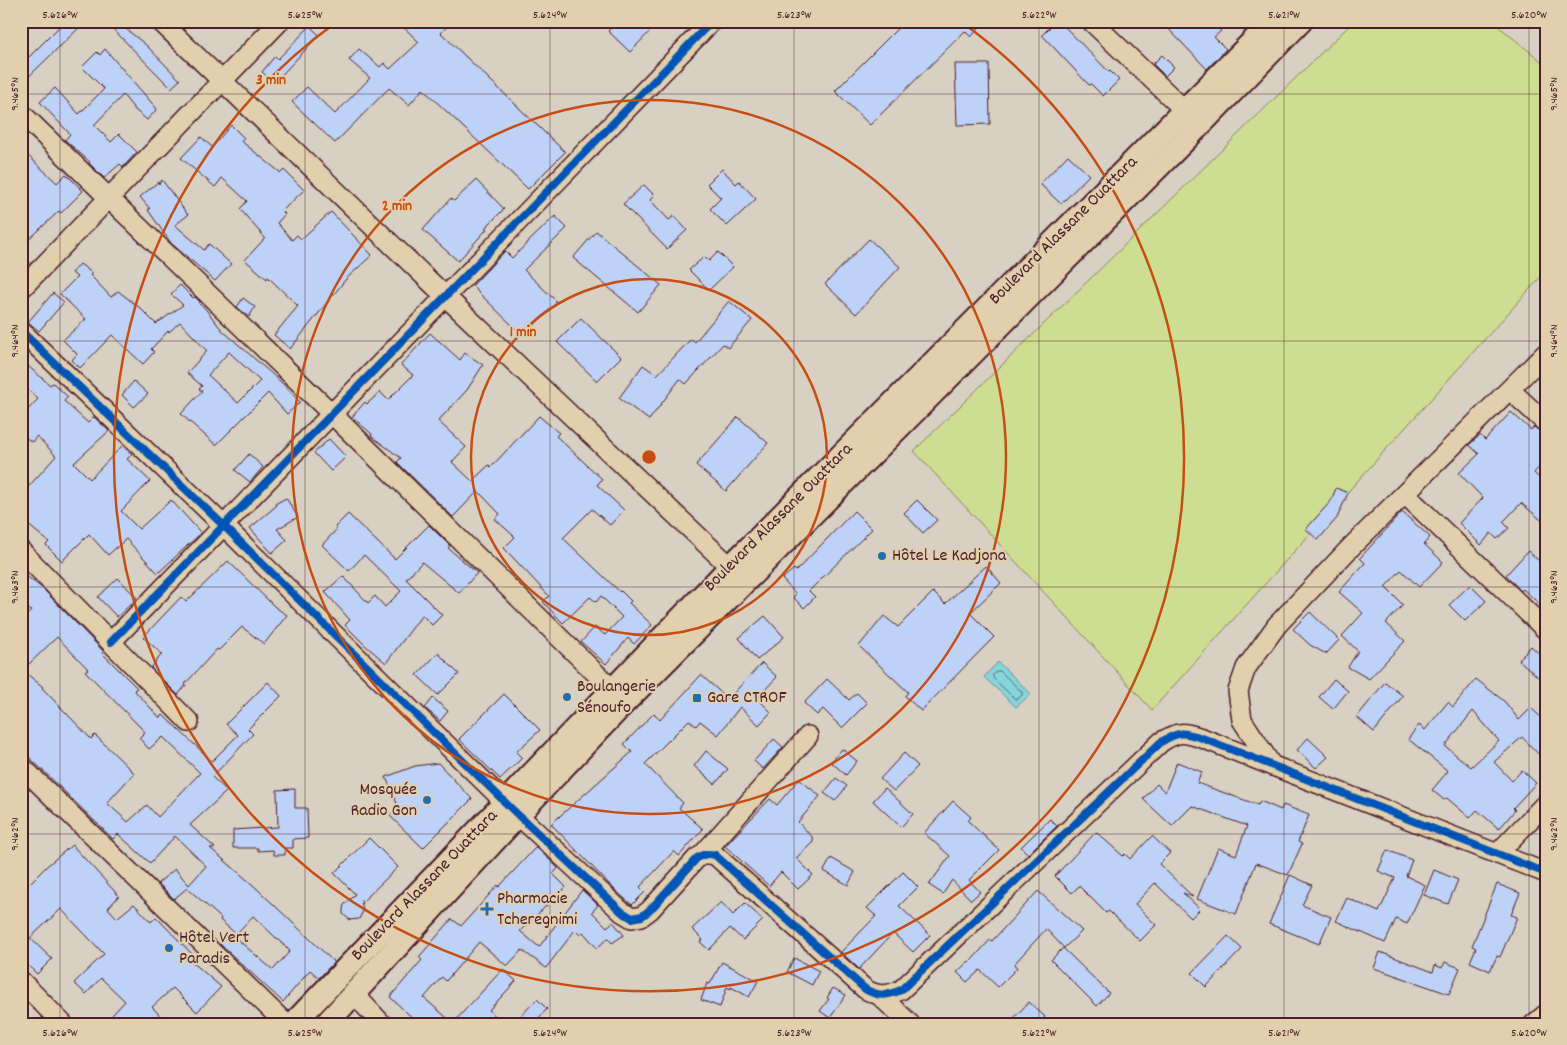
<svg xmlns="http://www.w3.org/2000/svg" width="1567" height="1045" font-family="Dekko,sans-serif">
<rect width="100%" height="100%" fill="#d7d0c3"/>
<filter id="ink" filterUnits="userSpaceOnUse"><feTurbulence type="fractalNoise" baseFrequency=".02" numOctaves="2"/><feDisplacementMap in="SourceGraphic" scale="10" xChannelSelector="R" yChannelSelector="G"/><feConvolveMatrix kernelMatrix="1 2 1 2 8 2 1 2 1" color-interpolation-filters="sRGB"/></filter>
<g filter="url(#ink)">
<polygon fill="#cddd91" stroke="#8c7e5e" points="1354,21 1492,21 1546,65 1546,271 1152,710 914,451"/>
<polygon fill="#84d6db" stroke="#6d8d95" points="998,662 1031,694 1016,707 984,677"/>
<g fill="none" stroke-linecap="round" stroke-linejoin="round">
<polygon stroke="#616871" stroke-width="1" points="997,671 1000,671 1022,692 1022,695 1018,699 1015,699 993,678 993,675"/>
</g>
<g fill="#bed2f7" stroke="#4a1f2b" fill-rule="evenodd">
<polygon points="65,21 86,21 21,84 21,50 29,57"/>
<polygon points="112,21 116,21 146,45 180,80 171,88 109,25"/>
<polygon points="397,21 452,21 441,33 565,152 528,189 423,89 409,105 389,88 335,143 292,102 307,87 335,114 370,78 349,60 359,49 380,67 384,63 390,69 419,42"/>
<polygon points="604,21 660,21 630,52 608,31 611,28"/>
<polygon points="905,21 985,21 971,37 965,31 870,125 835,91"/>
<polygon points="1056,21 1059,21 1109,72 1110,71 1119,80 1103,96 1091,84 1089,85 1042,35"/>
<polygon points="1161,21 1211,21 1221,31 1214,37 1226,49 1207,69"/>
<polygon points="310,26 319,35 274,83 262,72 275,56 278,59"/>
<polygon points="105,49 157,109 147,120 135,110 123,95 94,125 111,142 119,134 137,152 123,167 120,164 104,178 89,163 90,162 65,140 70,134 40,102 55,88 79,114 104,89 82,67 97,52 100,55"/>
<polygon points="1162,55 1174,67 1165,76 1153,64"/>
<polygon points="955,64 989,64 990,124 957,125"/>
<polygon points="231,125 244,138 241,141 281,173 284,170 304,190 282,211 285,214 277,223 292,240 297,235 301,239 331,212 372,255 346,279 290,349 274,335 298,306 268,277 267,279 245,260 265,238 240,209 247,201 222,178 215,187 181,158 201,137 212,147"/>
<polygon points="21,149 57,183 66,174 83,191 61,213 59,211 21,247 21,195 27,189 21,183"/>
<polygon points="1068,155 1089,175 1061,204 1040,184"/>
<polygon points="722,169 736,184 739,181 756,199 727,226 710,209 721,198 707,184"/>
<polygon points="162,180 188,215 175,225 204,250 209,244 231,264 215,281 171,243 148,210 150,209 140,197 158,182 159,184"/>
<polygon points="476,180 504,209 485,228 487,229 458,261 423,230 451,198 454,201"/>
<polygon points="644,185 654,195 650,200 669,220 674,216 687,230 667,249 623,204"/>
<polygon points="555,216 567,228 524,270 557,302 523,336 472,286 505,251 512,258"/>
<polygon points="596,231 661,285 638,312 573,258"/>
<polygon points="869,239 900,267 856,314 825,284"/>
<polygon points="718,252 733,267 709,290 689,270 704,257 709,261"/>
<path d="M 80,264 L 92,273 L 90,275 L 111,297 L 118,291 L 140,308 L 156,324 L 183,305 L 171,294 L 180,285 L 193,298 L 195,297 L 200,302 L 199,304 L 203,306 L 222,330 L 282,383 L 300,402 L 287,414 L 268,393 L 216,445 L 181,414 L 202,391 L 199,389 L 202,386 L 187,373 L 207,351 L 180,322 L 169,332 L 168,331 L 151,349 L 154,352 L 143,364 L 112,335 L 80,368 L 72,360 L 77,354 L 63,340 L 86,319 L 60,294 L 77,277 L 72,273 ZM 229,352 L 260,381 L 238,403 L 208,375 Z"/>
<polygon points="53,293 64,302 39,331 28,322"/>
<polygon points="243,298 255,307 249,317 237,307"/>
<polygon points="729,301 752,320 728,348 723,344 686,384 680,379 649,420 619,398 643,365 657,375 691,339 695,342"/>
<polygon points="581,318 621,357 597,381 557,342"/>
<polygon points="430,333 460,360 465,353 483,365 467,390 438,421 466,447 452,462 472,481 489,465 491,467 539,416 559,433 556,436 602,479 597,485 624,510 610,525 592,509 563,538 620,592 621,591 631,601 629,603 652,625 634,644 628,638 606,664 581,642 595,627 605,635 622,617 601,596 596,602 590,597 563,623 543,602 549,596 504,548 515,537 495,519 500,514 478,491 453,517 397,462 401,458 371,436 372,434 352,417 365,402 367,404 380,392 388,400 413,375 401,365"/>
<polygon points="21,360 50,385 53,383 68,397 64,401 88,423 94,417 109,431 74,463 90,479 122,446 132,454 127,459 150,481 121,511 139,529 171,500 201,533 158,573 126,539 108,555 89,534 62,561 46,545 49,542 21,519 21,495 56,456 37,436 32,442 21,434 21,417 38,399 21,384"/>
<polygon points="134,381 148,394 134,407 122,395"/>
<polygon points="1511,412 1531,430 1534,427 1546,436 1546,459 1534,473 1546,485 1546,524 1521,503 1503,522 1509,528 1497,539 1491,533 1481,545 1459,523 1483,498 1459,473 1479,454 1469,445 1480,435 1485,440"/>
<polygon points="738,417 768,443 726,491 696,465"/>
<polygon points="329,439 346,457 331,471 314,453"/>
<polygon points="249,454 263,467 250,482 235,470"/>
<polygon points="1336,488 1348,493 1337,518 1318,540 1306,529 1331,501"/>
<polygon points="286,498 298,517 277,529 287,540 272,553 250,528 276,506 275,504"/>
<polygon points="917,500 937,520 923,533 904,513"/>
<polygon points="854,511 872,529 809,591 815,597 804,608 793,597 796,594 782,579 794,569 796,571"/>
<polygon points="1402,512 1430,537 1424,544 1443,562 1419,587 1401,570 1385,587 1403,605 1386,623 1405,641 1369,679 1348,667 1358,651 1342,636 1363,613 1339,592 1365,563 1360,558"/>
<polygon points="348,514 395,559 429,525 450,546 448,548 477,573 459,593 422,562 406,579 442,615 432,625 422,615 386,663 366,646 345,625 350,620 325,592 343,576 368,603 375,596 385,607 401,591 364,555 349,571 322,545 337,529 335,527"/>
<polygon points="1528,551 1546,567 1546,610 1523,589 1521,591 1506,575"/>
<polygon points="228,561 275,607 287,615 264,644 242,627 219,650 217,649 185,684 186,685 178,695 151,668 162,654 143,637 181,597 186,602"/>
<polygon points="986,566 1001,583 970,613 994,637 921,711 905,696 908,692 859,646 884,616 898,627 933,592 945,604"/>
<polygon points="21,572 42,588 104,652 102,653 137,688 134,690 160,718 163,715 212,761 238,735 226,724 268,682 281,696 248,729 253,734 212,777 227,791 190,825 215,848 210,848 253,885 334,962 319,978 310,970 283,1002 220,944 230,933 273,970 290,951 253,916 236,934 220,920 221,918 187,888 188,887 174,899 158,883 175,869 189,885 206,866 175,836 150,863 118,834 113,839 21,749 21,679 27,674 43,687 42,688 91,739 95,735 134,773 107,803 128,822 147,805 158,817 200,773 163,737 149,749 139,738 145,732 85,671 88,669 57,637 29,664 21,657 21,621 31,611 21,604"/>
<polygon points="118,578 137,598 117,617 98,597"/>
<polygon points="1470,585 1486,601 1465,621 1449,605"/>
<polygon points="1310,612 1339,640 1326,654 1310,645 1293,629"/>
<polygon points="765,616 784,637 757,660 739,638"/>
<polygon points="1531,646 1546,660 1546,684 1519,660"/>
<polygon points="438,653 459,674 438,695 417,675"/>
<polygon points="762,663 777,677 757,698 771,712 759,725 740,707 718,735 700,721 696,726 689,720 645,764 683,803 679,808 703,829 679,856 674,851 640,887 645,892 632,905 614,889 551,824 632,752 624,744 654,713 660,720 701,675 728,699"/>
<polygon points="827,679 849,700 857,693 867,703 842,728 823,709 817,715 804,703"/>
<polygon points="1334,679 1348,691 1333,709 1319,697"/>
<path d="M 1476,679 L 1505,702 L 1519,720 L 1531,708 L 1546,722 L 1546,762 L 1522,737 L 1494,762 L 1512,781 L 1522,770 L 1536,783 L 1513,808 L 1515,810 L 1499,829 L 1477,810 L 1470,818 L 1447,798 L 1444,800 L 1432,790 L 1448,771 L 1408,739 L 1419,725 L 1425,730 L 1448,702 L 1453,707 ZM 1473,711 L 1499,741 L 1471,767 L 1445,746 Z"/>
<polygon points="1385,682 1403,696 1374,732 1357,717"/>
<polygon points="504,694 540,730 516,752 522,758 500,779 459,739"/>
<polygon points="433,698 448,711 440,721 425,708"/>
<polygon points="1308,738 1328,757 1316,768 1297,750"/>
<polygon points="774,739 783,747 763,769 754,761"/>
<polygon points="842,749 857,761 846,775 831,762"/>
<polygon points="706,751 728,769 715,784 694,766"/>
<polygon points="904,753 918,766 894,791 880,779"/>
<polygon points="1177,762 1202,772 1197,783 1258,805 1260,801 1281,810 1283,805 1309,815 1298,842 1302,844 1288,875 1256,863 1236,914 1197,899 1218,848 1236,855 1247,826 1192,806 1172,826 1143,799 1157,784 1165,792"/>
<polygon points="438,763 472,799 423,848 390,816 398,806 386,777 415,766"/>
<polygon points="836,778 847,786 835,801 824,793"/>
<polygon points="799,779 820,796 798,822 813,838 813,842 796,858 813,875 798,889 781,872 769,886 725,846 770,799 777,805"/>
<polygon points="885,788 913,814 901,827 873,801"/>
<polygon points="295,789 295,808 307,808 308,838 293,839 293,848 285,848 285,855 274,855 273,850 258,851 258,848 233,848 233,830 278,827 277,790"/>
<polygon points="953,801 971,817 968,821 999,850 969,880 980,892 971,900 952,880 943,894 929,885 950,856 924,833"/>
<polygon points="1050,819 1057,826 1028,854 1021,847"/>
<polygon points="1096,832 1123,856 1125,854 1130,859 1152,836 1170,853 1159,864 1193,897 1183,893 1200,909 1191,918 1155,883 1135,904 1156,925 1140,941 1109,911 1106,913 1079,886 1072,893 1055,876"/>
<polygon points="369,838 398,867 363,901 361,900 363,911 359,919 350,920 343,914 343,910 344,905 355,894 334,873"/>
<polygon points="72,845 119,896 108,908 117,918 134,904 151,922 156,917 194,956 190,960 221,987 197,1012 173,988 152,1007 168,1024 104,1024 125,1001 101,978 86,994 74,983 104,954 61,909 30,938 52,959 37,974 21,959 21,892 48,865"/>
<polygon points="536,847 558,868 553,874 566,887 520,931 539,947 582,890 598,905 592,912 607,927 613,922 624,935 612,943 608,938 597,948 583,932 580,935 575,930 546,968 522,950 507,966 479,942 446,981 442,977 424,998 453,1023 503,969 516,981 489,1010 504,1024 419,1024 390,997 422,960 419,957 452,919 461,926 498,885 499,887"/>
<polygon points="1387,850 1412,860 1406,876 1425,885 1407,924 1396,919 1385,943 1336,921 1347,898 1379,912 1395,878 1378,871"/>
<polygon points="831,858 855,872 848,885 824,871"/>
<polygon points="1434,870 1458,880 1448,904 1424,895"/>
<polygon points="903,872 918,887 899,906 930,935 913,952 893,933 859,969 841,952 876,916 867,908"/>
<polygon points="1290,875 1312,885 1302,905 1331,917 1319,944 1269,924"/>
<polygon points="1497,884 1520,893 1511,915 1517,917 1500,957 1497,956 1490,971 1470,962 1476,948 1472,946"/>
<polygon points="1038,891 1082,931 1064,948 1046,929 1014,964 1017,968 998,987 980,970 967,982 957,972 969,961 970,962 990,940 992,941"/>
<polygon points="721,902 733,915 745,903 763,920 743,940 730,928 709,950 700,942 703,940 692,929"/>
<polygon points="1228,936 1242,949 1206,987 1192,973"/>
<polygon points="1063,948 1109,993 1097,1006 1051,960"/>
<polygon points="1380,952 1433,972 1435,965 1442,968 1445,962 1460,968 1449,994 1374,968"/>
<polygon points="794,958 819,971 812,985 787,972"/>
<polygon points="722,962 758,981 749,997 731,987 731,989 727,987 720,1007 701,1000 707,983 710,984"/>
<polygon points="833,988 846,995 830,1018 820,1011 829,999 827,998"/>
<polygon points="537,999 547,1009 533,1024 513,1024"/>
<polygon points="1029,1002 1045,1017 1039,1024 1008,1024"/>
</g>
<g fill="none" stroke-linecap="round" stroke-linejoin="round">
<g stroke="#4a1f2b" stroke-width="22">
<g id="minor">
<polyline points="160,21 445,296 740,576"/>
<polyline points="1091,21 1195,120"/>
<polyline points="21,113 331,413 623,700"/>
<polyline points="21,289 280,21"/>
<path d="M 21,331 L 223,525 L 518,815 L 622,912 L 632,918 L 642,916 L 650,910 L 697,858 C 704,854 707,853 715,855 L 865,989 C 878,997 887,996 901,990 L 1161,742 C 1179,731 1183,732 1202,738 L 1546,873"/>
<polyline points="1510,390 1546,423"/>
<polyline points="1405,494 1546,630"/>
<polyline points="21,551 189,722"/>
<polyline points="111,642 712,21"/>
<polyline points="21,766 286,1024"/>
<polyline points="1272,766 1242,720 1238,691 1246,668 1277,625 1351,547 1546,353"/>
<polyline points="703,854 808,736"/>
<polyline points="1497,854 1546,803"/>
<polyline points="21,981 63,1024"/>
<polyline points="354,994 382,1024"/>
<polyline points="879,995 910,1024"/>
<polyline points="1534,1024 1546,1014"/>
</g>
</g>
<g stroke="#4a1f2b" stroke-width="26">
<g id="major">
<polyline points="293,1024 730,567 1273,21"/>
<polyline points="326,1024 518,815 625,702 1200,125 1301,21"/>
</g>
</g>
<use href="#minor" stroke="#e2cfad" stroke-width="19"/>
<use href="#major" stroke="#e2cfad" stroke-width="22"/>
<g stroke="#e2cfad" stroke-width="11">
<g id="cycleway">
<path d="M 21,331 L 223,525 L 518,815 L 622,912 L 632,918 L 642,916 L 650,910 L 697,858 C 704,854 707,853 715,855 L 865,989 C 878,997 887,996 901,990 L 1161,742 C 1179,731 1183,732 1202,738 L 1546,873"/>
<polyline points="111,642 712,21"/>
</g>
</g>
<use href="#cycleway" stroke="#0057b8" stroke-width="8"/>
</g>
</g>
<path fill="none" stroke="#4a1f2b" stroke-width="1" stroke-opacity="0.45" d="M 60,21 L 60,1024M 305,21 L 305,1024M 550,21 L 550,1024M 794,21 L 794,1024M 1039,21 L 1039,1024M 1284,21 L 1284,1024M 1529,21 L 1529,1024M 21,94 L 1546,94M 21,341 L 1546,341M 21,587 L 1546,587M 21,834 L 1546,834"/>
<g fill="none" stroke="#c84d12" stroke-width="2.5">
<circle cx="649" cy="457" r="178"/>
<circle cx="649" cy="457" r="357"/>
<path d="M960 21A535 535 0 1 1 338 21"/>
</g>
<g fill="#1f6fb2" stroke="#e2cfad" stroke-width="2">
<circle cx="882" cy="556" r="5"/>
<circle cx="567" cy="697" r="5"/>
<rect x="692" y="693" width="10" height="10" rx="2.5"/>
<circle cx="427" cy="800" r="5"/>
<path d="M484.5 901.5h5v5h5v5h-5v5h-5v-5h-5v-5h5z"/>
<circle cx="169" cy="948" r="5"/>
</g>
<g text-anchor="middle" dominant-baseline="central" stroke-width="4" stroke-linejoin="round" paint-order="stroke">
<g font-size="18" fill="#4a1f2b" stroke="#e2cfad">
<text transform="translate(1064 231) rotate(-45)">Boulevard Alassane Ouattara</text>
<text transform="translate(779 518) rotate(-45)">Boulevard Alassane Ouattara</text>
<text transform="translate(425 886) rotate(-46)">Boulevard Alassane Ouattara</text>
</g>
<g font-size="18" fill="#4a1f2b" stroke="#e2cfad" text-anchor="start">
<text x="892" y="556">Hôtel Le Kadjona</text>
<text x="577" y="687">Boulangerie<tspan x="577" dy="21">Sénoufo</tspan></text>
<text x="707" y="698">Gare CTROF</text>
<text x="417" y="790" text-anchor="end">Mosquée<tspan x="417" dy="21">Radio Gon</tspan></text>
<text x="497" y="899">Pharmacie<tspan x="497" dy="21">Tcheregnimi</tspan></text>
<text x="179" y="938">Hôtel Vert<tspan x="179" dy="21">Paradis</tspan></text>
</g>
</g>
<circle cx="649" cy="457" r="8" fill="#c84d12" stroke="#e2cfad" stroke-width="2.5"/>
<g font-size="15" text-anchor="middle" font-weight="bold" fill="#c84d12" stroke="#e2cfad" stroke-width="4" stroke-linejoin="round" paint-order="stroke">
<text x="271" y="84">3 min</text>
<text x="397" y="210">2 min</text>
<text x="523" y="336">1 min</text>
</g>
<rect width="1567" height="1045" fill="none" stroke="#e2cfad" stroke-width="55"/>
<rect x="28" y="28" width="1512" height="990" fill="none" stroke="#4a1f2b" stroke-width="2"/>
<g font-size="12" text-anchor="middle" fill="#4a1f2b">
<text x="60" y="18">5.626°W</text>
<text x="305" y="18">5.625°W</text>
<text x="550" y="18">5.624°W</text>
<text x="794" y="18">5.623°W</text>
<text x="1039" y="18">5.622°W</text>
<text x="1284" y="18">5.621°W</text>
<text x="1529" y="18">5.620°W</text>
<text transform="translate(14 94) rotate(-90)" y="4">9.465°N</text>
<text transform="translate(1553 94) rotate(-90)" y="4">9.465°N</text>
<text transform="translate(14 341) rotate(-90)" y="4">9.464°N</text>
<text transform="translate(1553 341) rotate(-90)" y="4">9.464°N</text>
<text transform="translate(14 587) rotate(-90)" y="4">9.463°N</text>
<text transform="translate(1553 587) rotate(-90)" y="4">9.463°N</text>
<text transform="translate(14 834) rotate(-90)" y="4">9.462°N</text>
<text transform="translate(1553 834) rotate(-90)" y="4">9.462°N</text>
<text x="60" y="1036">5.626°W</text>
<text x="305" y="1036">5.625°W</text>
<text x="550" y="1036">5.624°W</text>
<text x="794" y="1036">5.623°W</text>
<text x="1039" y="1036">5.622°W</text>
<text x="1284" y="1036">5.621°W</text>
<text x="1529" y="1036">5.620°W</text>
</g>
</svg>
